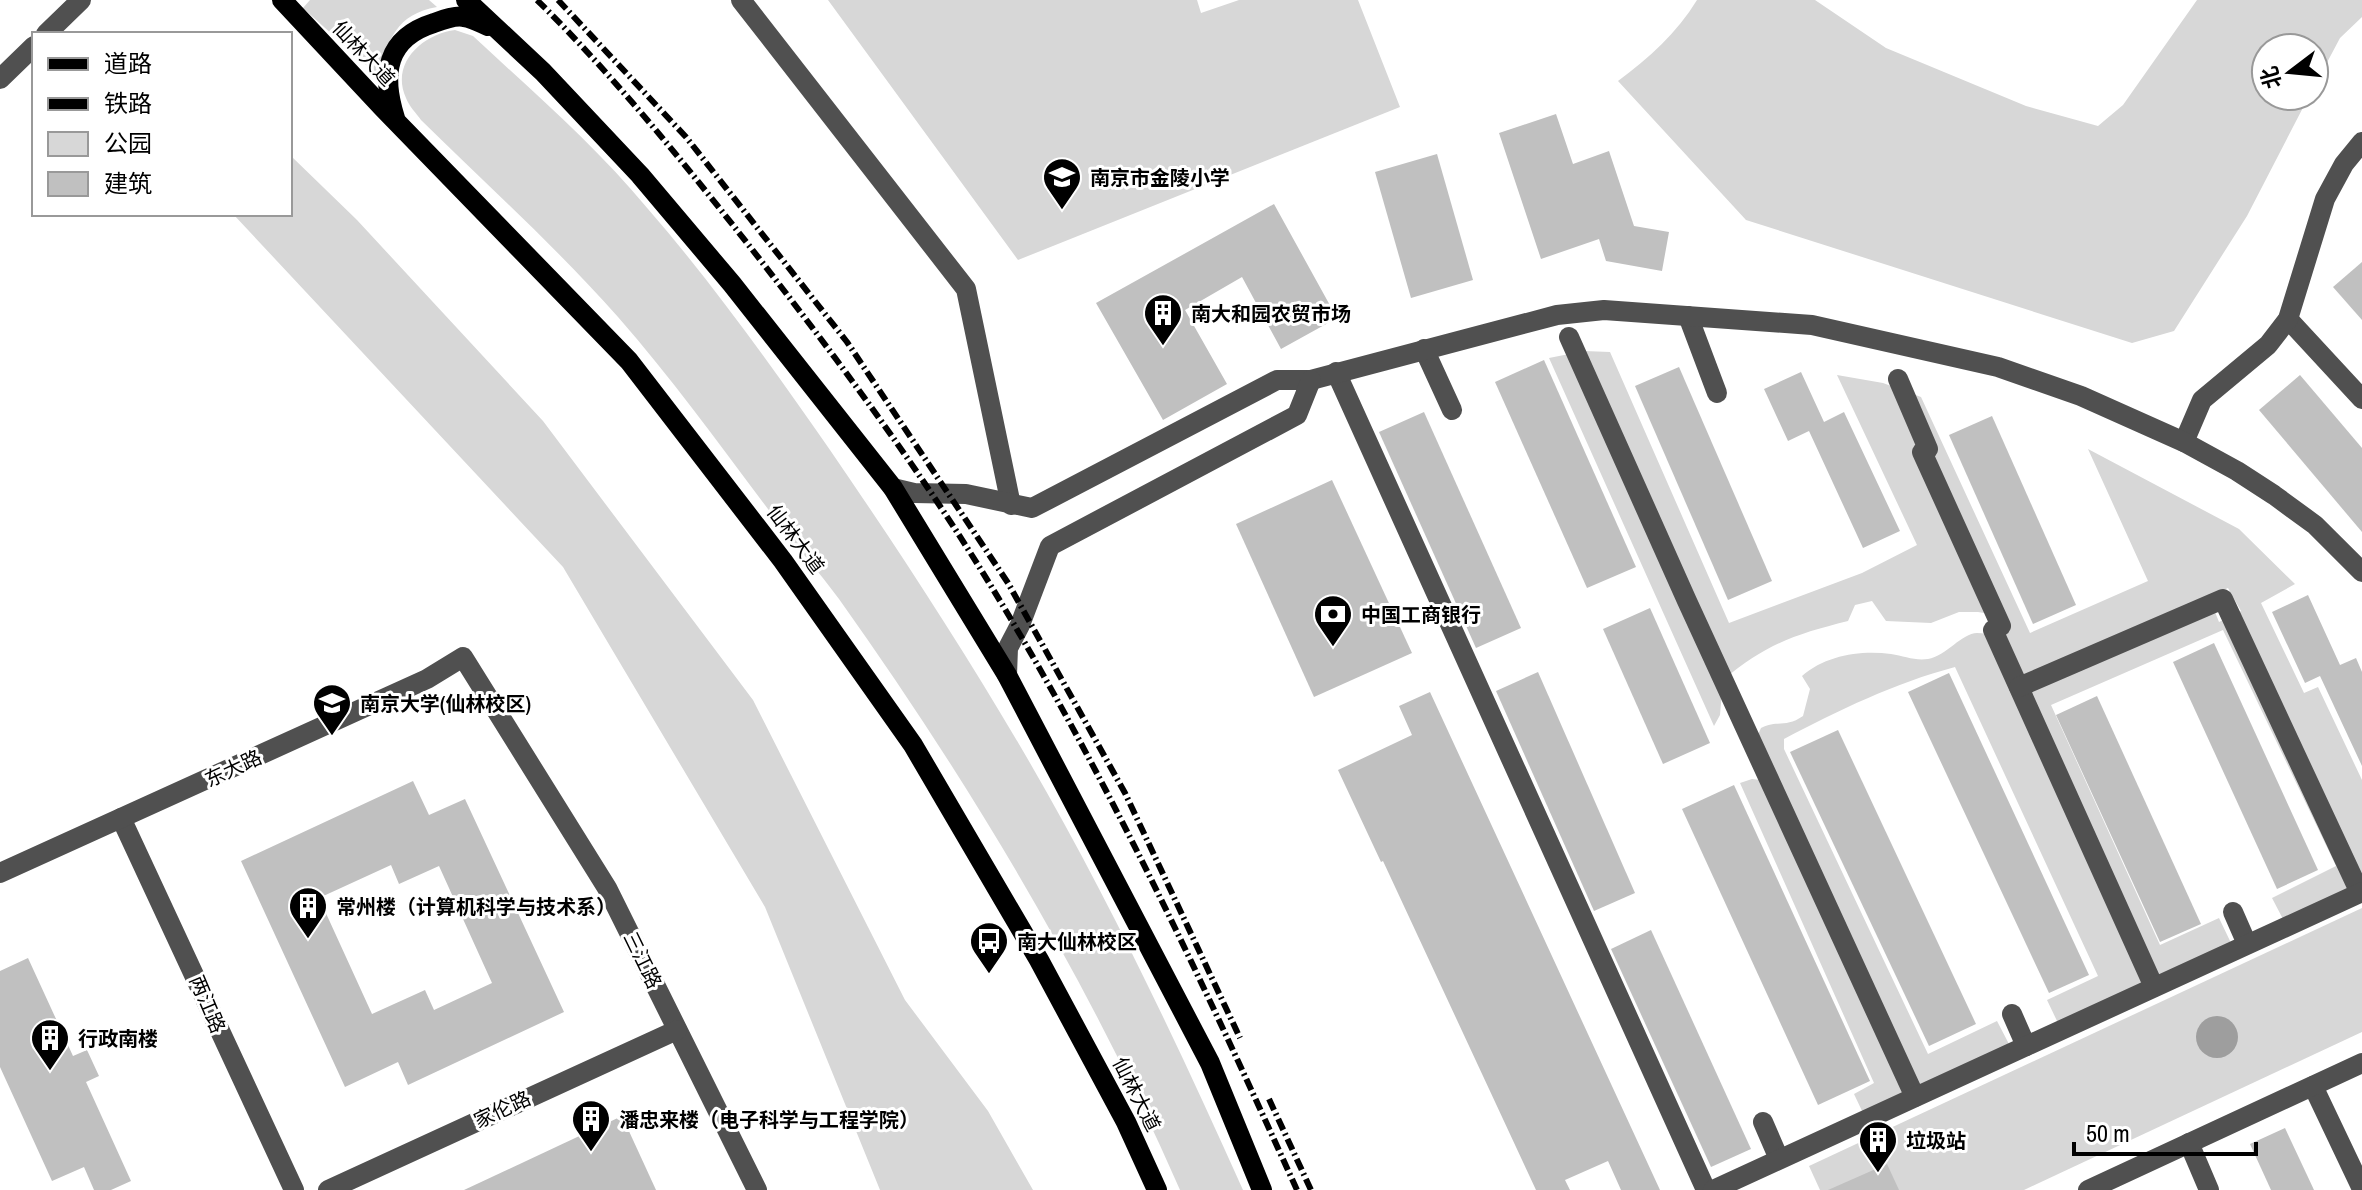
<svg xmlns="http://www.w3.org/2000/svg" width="2362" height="1190" font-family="'Archivo Narrow','Noto Sans SC',sans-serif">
<rect width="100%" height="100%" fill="#fff"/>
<g fill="#d7d7d7" fill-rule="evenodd">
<path d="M 310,0 L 429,0 L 437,7 C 396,14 389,40 377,75 L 303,8 Z"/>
<polygon points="828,0 1197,0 1201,13 1239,0 1358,0 1400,107 1018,260"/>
<path d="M 1697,0 L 1815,0 L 1886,48 L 2026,106 L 2098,126 L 2123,105 L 2197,0 L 2362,0 L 2362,17 L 2340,38 L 2314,87 L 2314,48 L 2266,48 L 2266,96 L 2309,96 L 2247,216 L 2174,331 L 2132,343 L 1746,220 L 1618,81 C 1649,58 1677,33 1697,0 Z"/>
<path d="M 455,30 L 473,36 C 533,92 596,146 648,209 C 714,285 772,367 830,450 C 900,552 968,656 1030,763 C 1109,899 1179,1047 1243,1190 L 1180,1190 C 1089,982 971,784 839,599 C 819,572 797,547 777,521 C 725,452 675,382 618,317 C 557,248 487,185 421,120 C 416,113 409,106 406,98 C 390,63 423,34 455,30 Z"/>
<polygon points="290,155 357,220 543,421 753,700 905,1000 988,1111 1033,1190 880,1190 765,907 563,567 233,214 290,214"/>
<path d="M 1584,351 L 1610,352 L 1729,623 L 1862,573 L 1917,545 L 1837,375 L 1883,383 L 1921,397 L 2030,633 L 2148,581 L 2088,449 L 2239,529 L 2295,584 L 2261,603 L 2304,693 L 2318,687 L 2362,780 L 2362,884 L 2284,921 L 2272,898 L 2336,866 L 2223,630 L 2051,705 L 2160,945 L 2219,918 L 2231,943 L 2058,1023 L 2047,1000 L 2098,976 L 1955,667 C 1895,683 1839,710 1784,739 L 1784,749 L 1928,1054 L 1997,1021 L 2010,1046 L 1863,1113 L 1854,1094 L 1874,1083 L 1740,783 L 1752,779 L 1769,781 L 1753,745 L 1761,728 C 1777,720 1786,728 1803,716 L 1810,689 L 1802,676 C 1826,655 1861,650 1891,654 C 1904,656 1915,661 1928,659 C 1946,656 1962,633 1977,633 C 1983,633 1990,635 1995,636 L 1996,615 L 1978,612 L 1959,612 L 1931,623 L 1886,621 L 1872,601 L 1855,605 L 1848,621 C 1796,634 1766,644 1723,680 L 1720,715 L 1714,726 L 1549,358 ZM 2228,588 L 2241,611 L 2219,622 L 2215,612 L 2165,616 Z"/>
<polygon points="2362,908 2362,1032 2024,1190 1820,1190 1809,1166"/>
</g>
<circle fill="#9e9e9e" cx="2217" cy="1037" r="21"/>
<g fill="#c0c0c0" fill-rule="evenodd">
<polygon points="1556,114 1573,164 1609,151 1634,226 1669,232 1662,271 1606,261 1599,239 1541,259 1499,133"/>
<polygon points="1437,154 1473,280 1411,298 1375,172"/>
<polygon points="1274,204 1337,318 1281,349 1242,277 1185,310 1227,384 1163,420 1096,303"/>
<polygon points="2362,262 2362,320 2333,287"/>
<polygon points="1544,360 1636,567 1587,588 1495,382"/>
<polygon points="1679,367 1772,581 1728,600 1635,386"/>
<polygon points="1801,372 1824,422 1844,412 1900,531 1863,548 1809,431 1788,441 1764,389"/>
<polygon points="2300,375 2362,448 2362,532 2259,410"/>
<polygon points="1424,412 1521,628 1476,648 1379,432"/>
<polygon points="1992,416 2076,605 2033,624 1949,435"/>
<polygon points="1332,480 1412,653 1314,697 1236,524"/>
<polygon points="2308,595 2340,665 2356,658 2362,672 2362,766 2320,676 2305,683 2272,612"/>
<polygon points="1650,608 1710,743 1663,764 1603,629"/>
<polygon points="2214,643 2318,870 2277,889 2173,662"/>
<polygon points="1538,672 1635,893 1594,911 1496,691"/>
<polygon points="1949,673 2089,975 2049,993 1908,692"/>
<polygon points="1430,692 1660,1190 1621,1190 1608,1161 1565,1180 1570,1190 1536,1190 1383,861 1381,862 1338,770 1412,735 1399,706"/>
<polygon points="2097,696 2201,924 2160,942 2056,715"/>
<polygon points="1838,730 1976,1024 1929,1046 1790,752"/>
<path d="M 413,781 L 429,815 L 465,799 L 564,1012 L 408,1085 L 398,1062 L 345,1087 L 241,861 ZM 391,865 L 399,884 L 439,866 L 492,983 L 434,1010 L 425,990 L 372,1014 L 319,898 Z"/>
<polygon points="1734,785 1870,1081 1818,1105 1682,809"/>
<polygon points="1651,930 1751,1149 1711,1167 1611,949"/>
<polygon points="28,958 73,1056 87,1050 99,1076 86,1082 131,1181 111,1190 94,1190 84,1167 52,1181 0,1067 0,971"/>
<polygon points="622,1116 656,1190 464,1190"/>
<polygon points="2285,1128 2314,1190 2271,1190 2250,1144"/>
<polygon points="1887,1164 1899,1190 1828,1190"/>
</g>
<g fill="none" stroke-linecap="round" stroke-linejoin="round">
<g stroke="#505050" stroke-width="20">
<polyline points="741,0 966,289 1011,505"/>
<polyline points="46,34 81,0"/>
<polyline points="0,79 34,46"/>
<polyline points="1688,316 1717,393"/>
<polyline points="2288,319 2362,399"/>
<polyline points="1569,337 1687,601 1915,1097"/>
<polyline points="1424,349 1452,410"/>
<polyline points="1336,372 1706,1190"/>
<polyline points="1898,379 1928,449 1922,452 2001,626 1993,630 2154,987"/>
<polyline points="2184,442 2202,400 2268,345 2288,319 2325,199 2344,164 2362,142"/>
<polyline points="893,488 914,493 966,494 1032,508 1277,380 1311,380 1557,315 1604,310 1812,325 1998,367 2081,396 2184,442 2237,471 2274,495 2315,525 2362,572"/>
<polyline points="1007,675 1008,648 1020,625 1050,546 1297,415 1311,380"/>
<polyline points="2019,687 2223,599 2360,893"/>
<polyline points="121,818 294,1190"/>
<polyline points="0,873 427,679 463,657 607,888 757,1190"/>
<polyline points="2233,912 2247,944"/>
<polyline points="2012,1014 2026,1046"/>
<polyline points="2313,1086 2362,1189"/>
<polyline points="1763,1122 1779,1159"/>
<polyline points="2189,1143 2209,1190"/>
<polyline points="328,1190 677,1030"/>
<polyline points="1713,1190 2362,892"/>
<polyline points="2088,1190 2362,1063"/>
</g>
<g stroke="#000" stroke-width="20">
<polyline points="282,0 383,108 629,361 783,561 913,745 1039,960 1126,1122 1157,1190"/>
<polyline points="466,0 543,72 640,175 732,284 893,488 1007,675 1210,1063 1262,1190"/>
<path d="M 395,118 C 381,74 386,38 434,23 C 442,20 456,15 464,17 C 472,18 481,23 488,26"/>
</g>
<g stroke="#000" stroke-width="6" stroke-dasharray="12 4 2 4" stroke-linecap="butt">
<path d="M 537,0 C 615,77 684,163 751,248 C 836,357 919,468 991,586 C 1108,778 1204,985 1297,1190"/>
<polyline points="558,0 686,137 847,342 1008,583 1125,793 1240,1038"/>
<polyline points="1269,1099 1311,1190"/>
</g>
</g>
<defs>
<g id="school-pin" transform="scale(2)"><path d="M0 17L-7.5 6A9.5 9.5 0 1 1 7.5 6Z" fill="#000" stroke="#fff"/><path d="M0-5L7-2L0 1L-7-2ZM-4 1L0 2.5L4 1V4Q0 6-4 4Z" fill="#fff"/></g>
<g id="building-pin" transform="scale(2)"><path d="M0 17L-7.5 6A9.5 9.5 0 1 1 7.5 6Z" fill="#000" stroke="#fff"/><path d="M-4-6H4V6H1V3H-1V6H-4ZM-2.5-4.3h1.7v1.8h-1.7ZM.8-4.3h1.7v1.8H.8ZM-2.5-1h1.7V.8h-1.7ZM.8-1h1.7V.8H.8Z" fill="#fff"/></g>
<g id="bank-pin" transform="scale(2)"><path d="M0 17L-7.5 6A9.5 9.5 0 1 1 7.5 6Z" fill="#000" stroke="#fff"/><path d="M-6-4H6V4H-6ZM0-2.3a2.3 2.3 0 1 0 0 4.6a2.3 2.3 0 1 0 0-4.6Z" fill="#fff"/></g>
<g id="university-pin" transform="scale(2)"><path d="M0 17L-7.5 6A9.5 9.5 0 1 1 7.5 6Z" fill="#000" stroke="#fff"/><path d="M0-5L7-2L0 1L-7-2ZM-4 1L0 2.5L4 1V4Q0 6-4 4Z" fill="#fff"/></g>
<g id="bus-pin" transform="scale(2)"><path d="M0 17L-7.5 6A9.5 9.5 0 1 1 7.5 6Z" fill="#000" stroke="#fff"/><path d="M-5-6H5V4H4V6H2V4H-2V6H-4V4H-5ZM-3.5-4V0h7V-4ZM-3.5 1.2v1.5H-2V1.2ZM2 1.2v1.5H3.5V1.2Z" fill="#fff"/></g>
</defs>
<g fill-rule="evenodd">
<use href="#school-pin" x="1062" y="177"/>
<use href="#building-pin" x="1163" y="313"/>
<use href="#bank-pin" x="1333" y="614"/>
<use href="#university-pin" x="332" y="703"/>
<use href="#building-pin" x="308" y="906"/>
<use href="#bus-pin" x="989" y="941"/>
<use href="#building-pin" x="50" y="1038"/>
<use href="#building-pin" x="591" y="1119"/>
<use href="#building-pin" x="1878" y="1140"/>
</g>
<g text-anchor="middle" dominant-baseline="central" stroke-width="6" stroke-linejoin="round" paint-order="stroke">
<g font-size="20" fill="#000" stroke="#fff">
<text transform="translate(364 53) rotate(47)">仙林大道</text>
<text transform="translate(796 539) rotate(53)">仙林大道</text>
<text transform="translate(233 768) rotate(-25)">东大路</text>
<text transform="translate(643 960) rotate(64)">三江路</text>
<text transform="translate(208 1004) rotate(67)">两江路</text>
<text transform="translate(1137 1094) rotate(63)">仙林大道</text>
<text transform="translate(502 1109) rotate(-25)">家伦路</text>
</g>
<g font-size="20" font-weight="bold" fill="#000" stroke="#fff" text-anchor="start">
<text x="1090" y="177">南京市金陵小学</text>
<text x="1191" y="313">南大和园农贸市场</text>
<text x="1361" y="614">中国工商银行</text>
<text x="360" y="703">南京大学(仙林校区)</text>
<text x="336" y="906">常州楼（计算机科学与技术系）</text>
<text x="1017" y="941">南大仙林校区</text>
<text x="78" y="1038">行政南楼</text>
<text x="619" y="1119">潘忠来楼（电子科学与工程学院）</text>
<text x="1906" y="1140">垃圾站</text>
</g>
</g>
<rect x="32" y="32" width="260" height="184" fill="#ffffff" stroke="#999999" stroke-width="2"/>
<rect x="48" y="58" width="40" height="12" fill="#000000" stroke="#999999" stroke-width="2"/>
<text x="104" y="72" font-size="24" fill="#000000">道路</text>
<rect x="48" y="98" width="40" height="12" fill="#000000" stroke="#999999" stroke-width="2"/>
<text x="104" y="112" font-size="24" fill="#000000">铁路</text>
<rect x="48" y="132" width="40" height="24" fill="#d7d7d7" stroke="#999999" stroke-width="2"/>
<text x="104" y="152" font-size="24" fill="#000000">公园</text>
<rect x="48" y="172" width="40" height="24" fill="#c0c0c0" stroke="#999999" stroke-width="2"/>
<text x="104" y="192" font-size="24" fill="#000000">建筑</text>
<g transform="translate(2290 72) rotate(254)"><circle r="38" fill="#ffffff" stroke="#999999" stroke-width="2"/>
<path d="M0-6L14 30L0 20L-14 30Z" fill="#000000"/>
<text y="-12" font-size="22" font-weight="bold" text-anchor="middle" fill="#000000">北</text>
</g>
<path d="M2074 1142v12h182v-12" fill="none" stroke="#000000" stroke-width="4"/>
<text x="2086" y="1142" font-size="24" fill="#000000" stroke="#ffffff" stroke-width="6" paint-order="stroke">50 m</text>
</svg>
